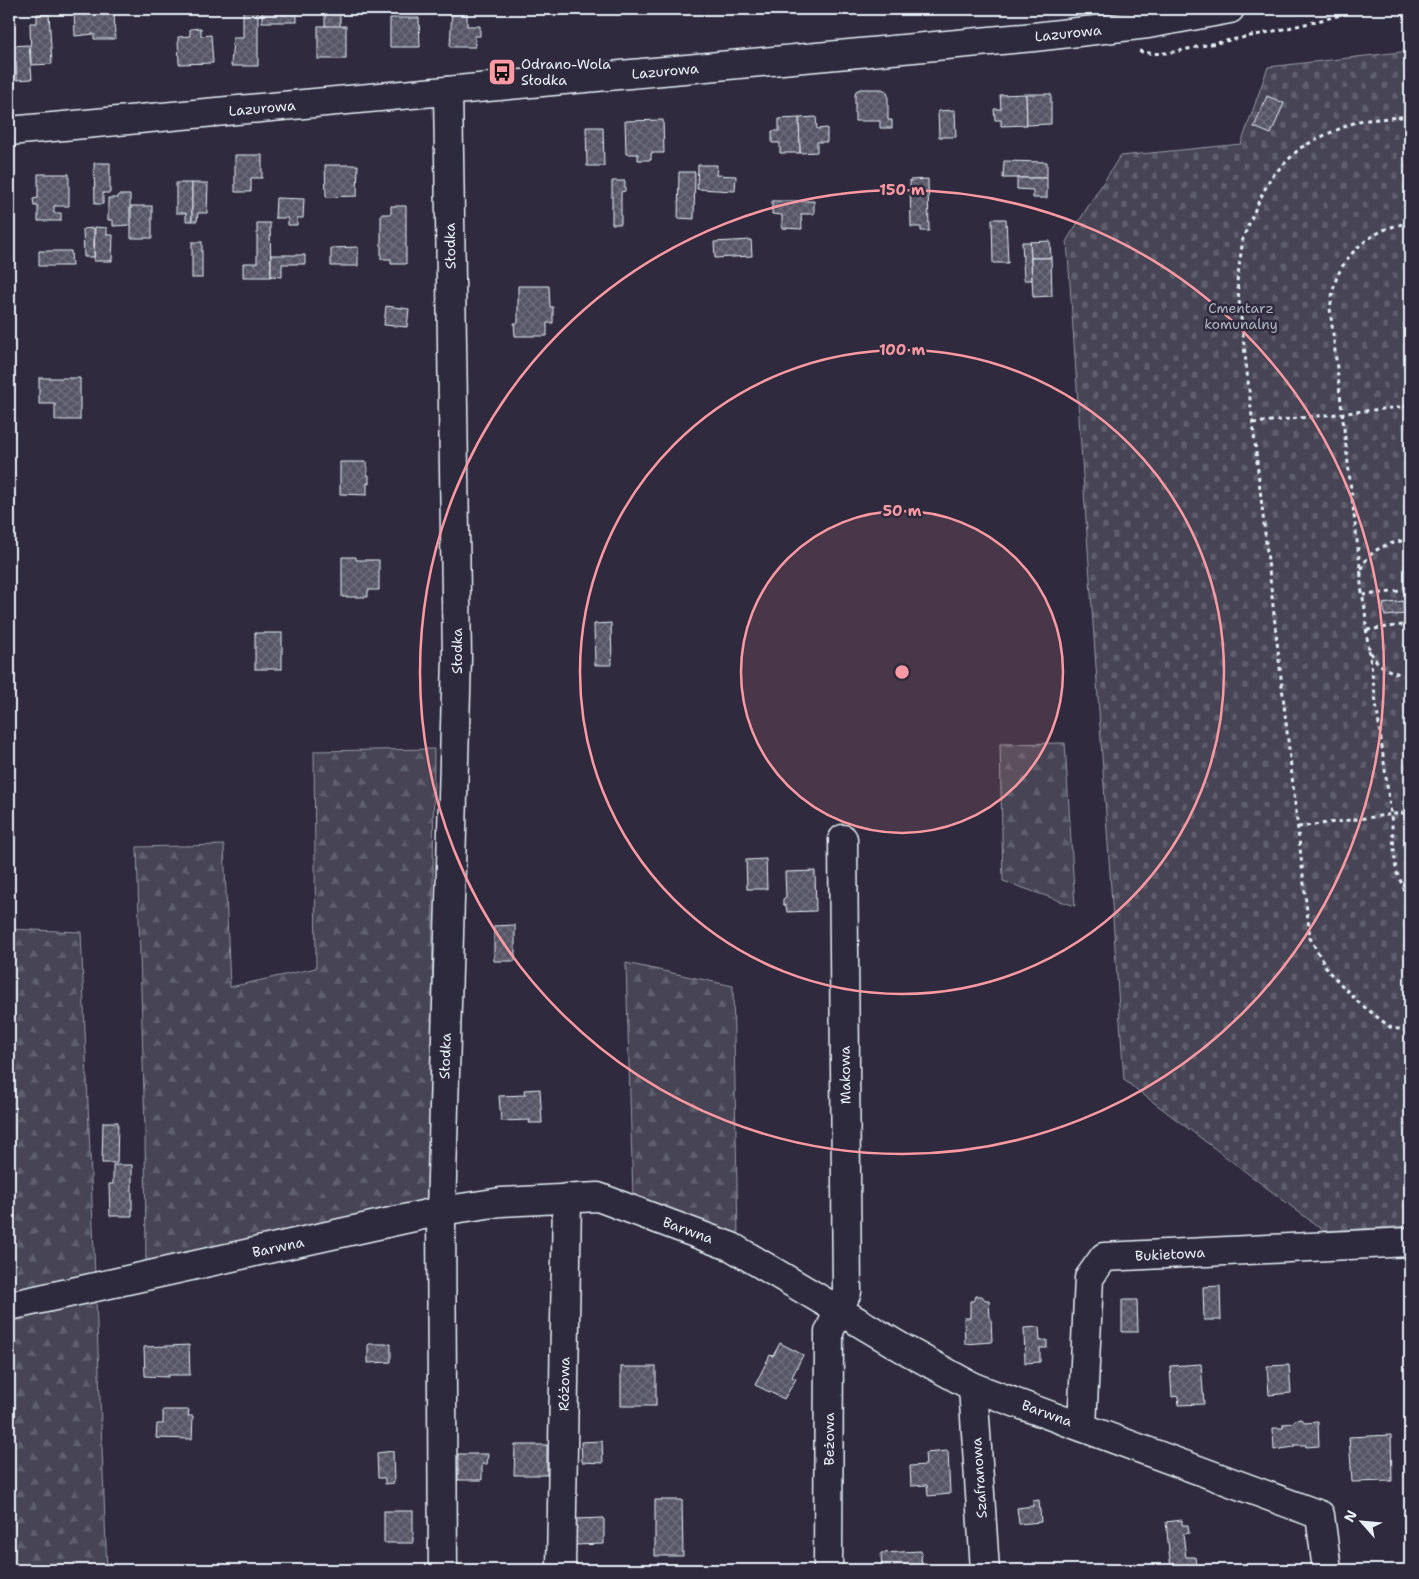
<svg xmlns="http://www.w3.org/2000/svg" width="1419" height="1579" font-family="'Shantell Sans',sans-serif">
<defs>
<pattern id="forest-firs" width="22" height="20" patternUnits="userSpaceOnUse" patternTransform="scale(1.25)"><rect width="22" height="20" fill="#464455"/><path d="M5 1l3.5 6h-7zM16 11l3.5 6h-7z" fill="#615f6e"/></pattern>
<pattern id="cemetery-stones" width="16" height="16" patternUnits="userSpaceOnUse" patternTransform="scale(1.25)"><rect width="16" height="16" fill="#464455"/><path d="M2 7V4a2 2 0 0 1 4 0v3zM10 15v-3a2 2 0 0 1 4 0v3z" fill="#615f6e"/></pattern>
<pattern id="building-cross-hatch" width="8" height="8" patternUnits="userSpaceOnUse" patternTransform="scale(1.25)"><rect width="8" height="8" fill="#575565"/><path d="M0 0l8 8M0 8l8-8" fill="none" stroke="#6f6e7c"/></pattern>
</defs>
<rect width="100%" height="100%" fill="#2f2a3d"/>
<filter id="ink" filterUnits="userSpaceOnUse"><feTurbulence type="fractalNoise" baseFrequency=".02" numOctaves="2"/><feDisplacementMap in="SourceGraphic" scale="10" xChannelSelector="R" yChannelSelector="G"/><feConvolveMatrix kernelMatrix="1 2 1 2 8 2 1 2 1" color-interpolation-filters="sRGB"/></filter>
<g filter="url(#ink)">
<g fill="url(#forest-firs)" stroke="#979aa6">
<polygon points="1065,743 1075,906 1003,881 1000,744"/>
<polygon points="434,749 431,1202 146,1269 145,1132 137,847 224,845 230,987 316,968 314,751"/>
<polygon points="9,929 81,932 107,1570 9,1570"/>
<polygon points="626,963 733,986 738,1235 633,1197"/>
</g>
<polygon fill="url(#cemetery-stones)" stroke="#979aa6" points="1410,51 1410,1226 1324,1231 1124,1080 1067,240 1120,156 1241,144 1268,67"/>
<g fill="url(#building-cross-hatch)" stroke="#e8f1f8">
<polygon points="74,9 114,9 115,39 94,39 94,34 75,36"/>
<polygon points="243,9 258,9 258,66 231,66 233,38 243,38"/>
<rect x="262" y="9" width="35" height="13"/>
<polygon points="325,9 340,9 340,27 325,26"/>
<polygon points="452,9 467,9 467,26 480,26 480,36 475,36 475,47 450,47"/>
<polygon points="37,14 49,14 52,64 31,65 30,23 37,23"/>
<polygon points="390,18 419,18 420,47 390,47"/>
<rect x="318" y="26" width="28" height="33"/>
<polygon points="201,28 201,36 211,35 213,63 179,64 178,37 190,36 190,29"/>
<polygon points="29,45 32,79 17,80 16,62 9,63 9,46"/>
<polygon points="860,89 882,89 886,91 888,95 888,120 892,120 892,128 880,128 880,121 855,121 855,95 856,91"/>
<polygon points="1026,94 1027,125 1001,126 1001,120 995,120 994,109 1001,109 1000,95"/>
<polygon points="1026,94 1051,94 1051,124 1027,125"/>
<polygon points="1267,96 1284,103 1271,134 1254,127"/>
<polygon points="955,110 956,137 939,137 938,111"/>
<polygon points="816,117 817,129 827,128 827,142 817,142 817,152 800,153 799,118"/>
<polygon points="799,118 800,153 780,153 780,143 772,143 772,131 779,131 779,119"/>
<polygon points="663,120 664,153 651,153 651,160 638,160 638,154 626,154 625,121"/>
<polygon points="586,127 603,127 604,166 587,166"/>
<polygon points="235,155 262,155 262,178 251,178 251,192 235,192"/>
<polygon points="1004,161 1047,162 1047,178 1003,178"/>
<polygon points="94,163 110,163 110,193 103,193 103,204 95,204"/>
<polygon points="325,165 358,165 357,196 326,197"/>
<polygon points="698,165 717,165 716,175 736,176 735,191 697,189"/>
<polygon points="679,172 695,172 694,219 678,218"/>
<polygon points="38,174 69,174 69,206 54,206 54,213 61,213 61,221 38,221 38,206 34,206 33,199 38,198"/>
<polygon points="1017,178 1047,178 1047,198 1033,198 1033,190 1017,189"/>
<polygon points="928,179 929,231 921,231 921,227 911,227 910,180"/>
<polygon points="612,181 625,181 625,191 621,192 621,224 612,224"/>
<polygon points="176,183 192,183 192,221 186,221 186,213 176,213"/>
<polygon points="192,183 208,183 207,213 198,213 197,221 192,221"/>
<polygon points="118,195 130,195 130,225 113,226 113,220 108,220 108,198 118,198"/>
<polygon points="276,198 304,199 303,218 297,218 297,225 288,225 288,218 275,218"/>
<polygon points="772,201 814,201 814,214 801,214 802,229 782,228 782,215 772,214"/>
<rect x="131" y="206" width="21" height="32"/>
<polygon points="391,206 406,206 406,264 391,264 391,259 381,259 381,214 391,214"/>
<polygon points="992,219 1006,219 1008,263 993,263"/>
<polygon points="257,223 270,223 271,277 243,277 243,263 257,263"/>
<polygon points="95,227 107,228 107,235 113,235 112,261 94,261"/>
<polygon points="94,228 94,257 84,257 83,229"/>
<polygon points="751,240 752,256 715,258 714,242"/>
<polygon points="1050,241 1051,258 1031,258 1030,242"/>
<rect x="192" y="242" width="10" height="36"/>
<polygon points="1022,242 1030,242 1032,280 1024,280"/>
<polygon points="358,247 358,266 331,266 331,248"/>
<polygon points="39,251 71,251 72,266 39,266"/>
<polygon points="271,255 305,255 305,264 282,264 282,277 271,276"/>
<polygon points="1031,258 1051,258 1052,296 1033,297"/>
<polygon points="518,286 549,286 550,307 553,307 553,323 547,323 547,336 515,336 514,323 518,323"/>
<polygon points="386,306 409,309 407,327 384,325"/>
<polygon points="39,378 80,378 80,420 55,420 55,404 39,404"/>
<polygon points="340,462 367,462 367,475 369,475 369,484 367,483 367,495 340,494"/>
<polygon points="342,557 356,557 356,560 379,560 379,590 368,590 368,597 342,597"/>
<polygon points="1403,601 1404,614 1385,616 1383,604"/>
<polygon points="611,623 612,665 595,665 594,624"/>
<rect x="255" y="633" width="27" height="36"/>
<polygon points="766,859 767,889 747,889 746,860"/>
<polygon points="815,871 816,911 787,912 786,906 783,904 783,899 786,897 785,872"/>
<polygon points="515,925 515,961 494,961 494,926"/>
<polygon points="540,1089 542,1123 529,1123 530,1120 501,1121 499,1096 525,1095 524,1090"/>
<polygon points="103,1122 118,1122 117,1163 102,1163"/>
<polygon points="113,1165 132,1165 132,1216 110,1216 109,1184 113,1184"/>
<polygon points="1220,1286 1221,1320 1204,1320 1203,1287"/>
<polygon points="976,1296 982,1296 985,1300 989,1300 990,1318 991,1318 992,1342 965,1344 964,1318 970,1318 970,1301 973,1301"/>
<polygon points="1122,1300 1137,1300 1138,1332 1122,1332"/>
<polygon points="1039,1327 1040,1341 1047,1340 1047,1348 1040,1348 1040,1362 1025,1363 1024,1328"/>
<polygon points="780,1343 803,1355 792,1377 796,1379 784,1399 755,1385 770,1355 773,1356"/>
<polygon points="368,1344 391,1344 391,1362 368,1363"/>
<polygon points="189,1345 190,1375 168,1375 168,1377 145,1376 144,1347"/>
<polygon points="1201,1364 1204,1404 1179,1405 1178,1396 1172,1397 1170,1366"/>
<polygon points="1289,1365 1291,1393 1269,1395 1267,1366"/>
<rect x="621" y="1367" width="35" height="39"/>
<polygon points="163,1410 189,1410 188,1416 193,1416 192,1439 156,1438 157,1424 163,1424"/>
<polygon points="1302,1419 1305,1423 1318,1422 1319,1446 1306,1447 1306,1445 1294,1445 1294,1447 1274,1450 1273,1428 1283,1428 1283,1424 1293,1423 1295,1420"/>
<polygon points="1391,1435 1392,1481 1352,1482 1349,1437"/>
<polygon points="602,1441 603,1463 582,1462 581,1442"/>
<polygon points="515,1445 547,1445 547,1475 514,1475"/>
<polygon points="393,1451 394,1483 385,1484 385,1478 378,1478 377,1453"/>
<polygon points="948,1451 950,1494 928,1496 927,1485 911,1486 910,1466 926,1465 925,1453"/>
<polygon points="458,1454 488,1454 487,1464 482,1464 482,1480 458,1480"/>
<polygon points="655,1500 682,1500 683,1556 655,1556"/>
<polygon points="1039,1500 1041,1522 1019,1524 1017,1508 1033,1506 1033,1501"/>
<rect x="384" y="1511" width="29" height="32"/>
<polygon points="604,1518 604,1544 574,1545 573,1519"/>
<polygon points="1182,1520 1182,1525 1188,1525 1189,1533 1183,1534 1186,1557 1195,1557 1196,1568 1187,1569 1187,1570 1171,1570 1166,1522"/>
<polygon points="921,1551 922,1570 882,1570 881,1553"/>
</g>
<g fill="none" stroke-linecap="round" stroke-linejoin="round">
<g stroke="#e8f1f8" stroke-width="31">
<g id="minor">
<polyline points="9,131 1034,37 1148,24 1230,9"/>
<polyline points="9,1306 441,1211 501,1202 598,1197 732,1247 904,1349 973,1387 1320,1515 1327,1570"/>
<polyline points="973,1387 985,1570"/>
<polyline points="1082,1426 1089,1278 1104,1257 1410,1242"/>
<polyline points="443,1570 441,1211 457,658 448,91"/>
<polyline points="561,1570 567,1198"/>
<polyline points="828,1570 829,1332 847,1292 843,839"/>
</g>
</g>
<g stroke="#e8f1f8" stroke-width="3" stroke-dasharray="4 4" stroke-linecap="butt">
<path d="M 1139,51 C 1162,58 1188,48 1211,44 C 1261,34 1312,24 1361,9"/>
<polyline points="1410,116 1358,121 1325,135 1300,148 1271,177 1257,205 1243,238 1237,282 1310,938 1329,972 1358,1002 1390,1027 1410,1032"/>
<polyline points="1253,423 1410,406"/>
<path d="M 1410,540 C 1389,542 1364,550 1361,574 C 1360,585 1363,598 1365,609 C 1366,620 1366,641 1370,651 C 1377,667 1394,675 1410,675"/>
<path d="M 1361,575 L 1330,308 C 1332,298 1333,287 1337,277 C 1349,248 1379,226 1410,223"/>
<polyline points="1363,595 1410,590"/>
<polyline points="1367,630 1410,624"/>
<polyline points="1369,650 1391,815 1396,871 1406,893 1410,899"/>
<polyline points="1298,827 1410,812"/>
</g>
<use href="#minor" stroke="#2f2a3d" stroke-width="28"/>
</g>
</g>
<circle cx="902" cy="672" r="161" fill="#ff9aa2" fill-opacity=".12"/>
<g fill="none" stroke="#ff9aa2" stroke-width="2.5">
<circle cx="902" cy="672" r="161"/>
<circle cx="902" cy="672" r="322"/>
<circle cx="902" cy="672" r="482"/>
</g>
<defs>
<g id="bus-square" transform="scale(1.4375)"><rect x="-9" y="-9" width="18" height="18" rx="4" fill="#ff9aa2" stroke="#2f2a3d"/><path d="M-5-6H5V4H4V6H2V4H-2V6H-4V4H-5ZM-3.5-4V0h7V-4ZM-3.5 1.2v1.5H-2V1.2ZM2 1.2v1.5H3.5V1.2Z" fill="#111"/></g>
</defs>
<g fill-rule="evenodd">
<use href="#bus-square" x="502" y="72"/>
</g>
<g text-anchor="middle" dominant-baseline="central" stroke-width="5" stroke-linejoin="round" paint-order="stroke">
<g font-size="14" fill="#e8f1f8" stroke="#2f2a3d">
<text transform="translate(1068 33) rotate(-6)">Lazurowa</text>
<text transform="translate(665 71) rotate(-5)">Lazurowa</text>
<text transform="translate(262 108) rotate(-5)">Lazurowa</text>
<text transform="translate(450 246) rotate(-91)">Słodka</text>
<text transform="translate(457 651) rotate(-90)">Słodka</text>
<text transform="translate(445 1056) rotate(-88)">Słodka</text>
<text transform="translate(845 1075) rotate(-91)">Makowa</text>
<text transform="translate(688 1230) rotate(20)">Barwna</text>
<text transform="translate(278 1247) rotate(-12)">Barwna</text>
<text transform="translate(1170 1254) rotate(-3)">Bukietowa</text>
<text transform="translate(564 1384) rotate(-89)">Różowa</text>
<text transform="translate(1047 1413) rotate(20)">Barwna</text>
<text transform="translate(829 1439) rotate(-90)">Beżowa</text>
<text transform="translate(979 1478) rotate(-94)">Szafranowa</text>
</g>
<g font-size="14" fill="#e8f1f8" stroke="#2f2a3d" text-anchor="start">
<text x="521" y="64">Odrano-Wola<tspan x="521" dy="16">Słodka</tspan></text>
</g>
<g font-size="14" fill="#afb4bf" stroke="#2f2a3d">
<text x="1241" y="308">Cmentarz<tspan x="1241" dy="16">komunalny</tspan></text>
</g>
</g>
<circle cx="902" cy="672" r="8" fill="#ff9aa2" stroke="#2f2a3d" stroke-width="2.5"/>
<g font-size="15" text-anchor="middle" font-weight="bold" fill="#ff9aa2" stroke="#2f2a3d" stroke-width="5" stroke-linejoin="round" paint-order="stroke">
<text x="902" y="195">150 m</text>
<text x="902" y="355">100 m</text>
<text x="902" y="516">50 m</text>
</g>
<rect width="1419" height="1579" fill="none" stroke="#2f2a3d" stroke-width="30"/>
<rect x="15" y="15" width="1389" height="1549" fill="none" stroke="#e8f1f8" stroke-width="2" filter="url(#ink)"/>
<g transform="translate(1362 1522) rotate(297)" stroke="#2f2a3d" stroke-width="4" paint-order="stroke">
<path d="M0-4L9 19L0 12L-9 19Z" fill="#e8f1f8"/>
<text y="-8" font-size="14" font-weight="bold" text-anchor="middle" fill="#e8f1f8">N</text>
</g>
</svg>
